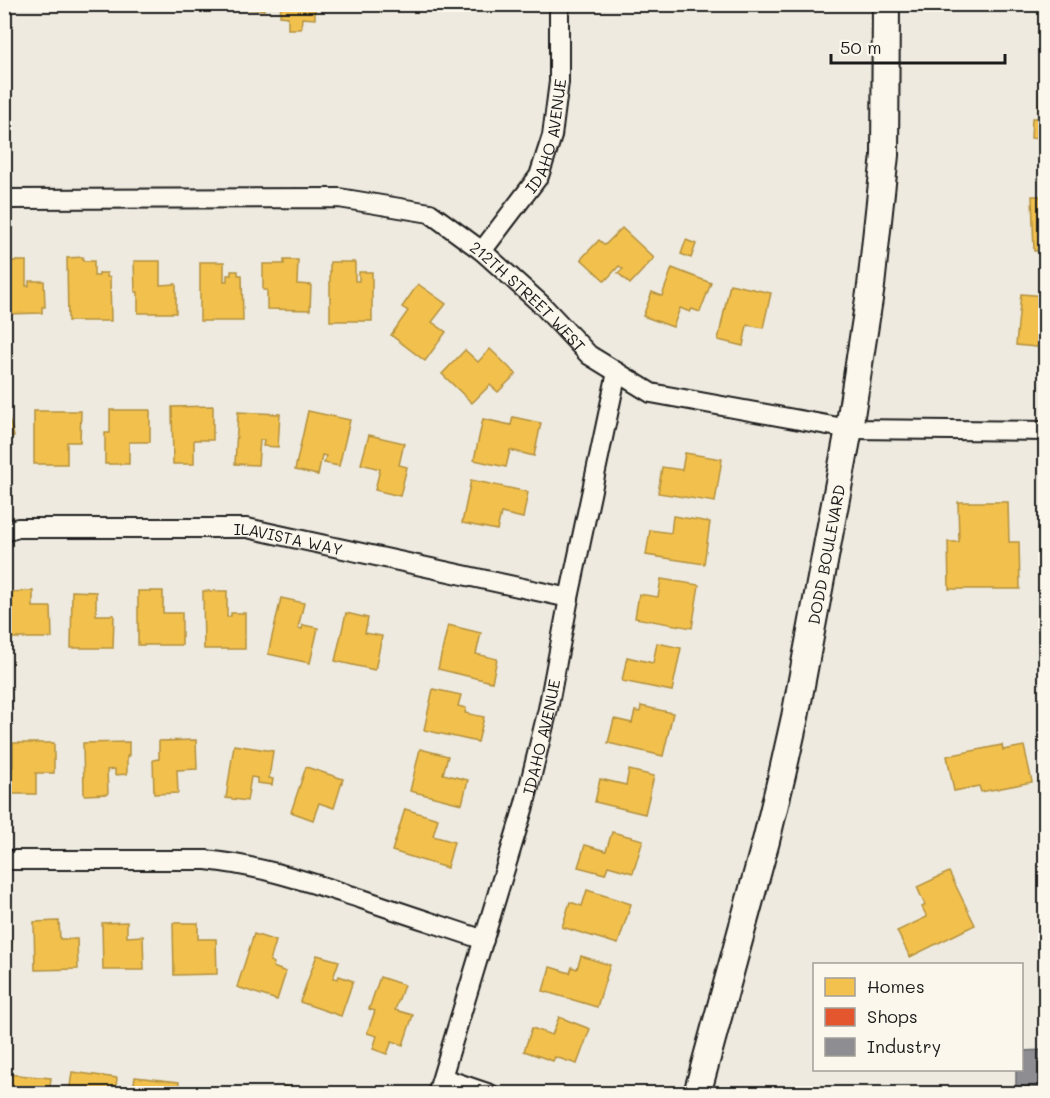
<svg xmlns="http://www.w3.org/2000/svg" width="1050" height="1098" font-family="Mali,sans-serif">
<rect width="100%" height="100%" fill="#eeeadf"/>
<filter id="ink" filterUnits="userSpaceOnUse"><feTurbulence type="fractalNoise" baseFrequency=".0167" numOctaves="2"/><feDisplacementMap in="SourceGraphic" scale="12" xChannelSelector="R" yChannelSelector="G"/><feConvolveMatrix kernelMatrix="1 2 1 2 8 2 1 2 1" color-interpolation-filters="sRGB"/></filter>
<g filter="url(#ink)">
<g fill="#f2c14e" stroke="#b2903f" stroke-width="1.5">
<polygon points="235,4 264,4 264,10 234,9"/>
<polygon points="281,4 315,4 315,19 302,18 301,29 288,29 288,17 280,16"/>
<polygon points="1042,4 1046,4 1046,43 1043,43"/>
<polygon points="1040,83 1046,83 1046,139 1031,138 1032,118 1038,118"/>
<polygon points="1032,196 1046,196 1046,251 1034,251"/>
<polygon points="622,228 654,258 630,284 618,273 623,269 619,266 605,281 581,259 599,240 605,245"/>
<polygon points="686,240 696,244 691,258 681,254"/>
<polygon points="83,257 83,261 94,261 94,276 99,276 99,273 107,273 107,277 110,277 111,321 68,321 67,258"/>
<polygon points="284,260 298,260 297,284 311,285 310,310 267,309 267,290 263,290 263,264 284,264"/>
<polygon points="5,261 26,261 26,286 29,286 29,281 44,281 45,307 42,307 42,313 4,314"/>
<polygon points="134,261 160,261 160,285 176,284 176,313 138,313 138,292 135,292"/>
<polygon points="200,262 224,262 224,281 227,281 227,275 231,275 231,271 238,271 238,275 242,275 243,321 200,321"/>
<polygon points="330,262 355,262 355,281 359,281 359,272 372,272 372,321 330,321"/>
<polygon points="672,268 711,283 700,312 692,309 690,312 680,308 673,327 643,316 652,292 662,296"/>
<polygon points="418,284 446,304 432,322 446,332 425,361 391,335 408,311 402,307"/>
<polygon points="730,284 771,293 763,328 747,325 743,346 718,340"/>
<polygon points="1021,294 1046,296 1046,348 1016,345"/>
<polygon points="490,349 516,374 498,392 490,385 472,403 442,374 465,350 478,362"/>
<polygon points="5,405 14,436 4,439 4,406"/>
<polygon points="213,406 213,440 194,440 194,464 173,464 172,407"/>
<polygon points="110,410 150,410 150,442 129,442 129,464 105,464 105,433 110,433"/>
<polygon points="34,411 81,411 80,442 67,442 67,464 34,464"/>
<polygon points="308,411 350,420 339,466 324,463 326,456 322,455 318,475 295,470"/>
<polygon points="238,412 280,414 278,447 263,446 264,440 260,440 258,465 235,464"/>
<polygon points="513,417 541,423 534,456 510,450 506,467 474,460 483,419 511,425"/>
<polygon points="369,435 404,443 399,465 407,467 400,496 375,490 380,469 361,464"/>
<polygon points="685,453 722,459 715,502 658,493 662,467 682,470"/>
<polygon points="471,480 528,492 523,518 501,513 497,530 462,523"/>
<polygon points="958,502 1008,502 1009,542 1019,542 1020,589 949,589 948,542 959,542"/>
<polygon points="673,516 710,522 704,564 646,555 650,530 671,533"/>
<polygon points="661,579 699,585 692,628 635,618 639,594 658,597"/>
<polygon points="33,591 33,607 51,607 52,638 10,638 10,592"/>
<polygon points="72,591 96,592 96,615 114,615 113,648 71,648"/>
<polygon points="138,591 163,591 163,613 182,613 182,645 138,645"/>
<polygon points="203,591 227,591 227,617 231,616 231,613 245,613 245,649 204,649"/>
<polygon points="281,598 304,603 298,628 302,629 303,625 318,628 310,663 268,654"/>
<polygon points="346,613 368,618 365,633 382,636 375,670 335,661"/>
<polygon points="448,625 481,633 476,654 497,659 492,682 438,669"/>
<polygon points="657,643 681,648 672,691 622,681 627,657 653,663"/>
<polygon points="433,689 461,695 458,706 466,708 465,713 484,717 478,742 424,730"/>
<polygon points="641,706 673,713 663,756 608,743 614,719 632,723 635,711 640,712"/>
<polygon points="196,740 197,769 177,770 178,793 154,794 153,760 159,759 159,741"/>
<polygon points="129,742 129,756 127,756 127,774 115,775 115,769 107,770 108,794 84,795 83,743"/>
<polygon points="13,743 54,743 54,773 36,773 36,794 6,794 6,767 13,767"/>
<polygon points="234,745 273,751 269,778 273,779 272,785 257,783 257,778 251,777 247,801 226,798"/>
<polygon points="1002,745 1003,750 1024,746 1032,782 981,792 979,786 954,791 947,756"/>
<polygon points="420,749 448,756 443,774 468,780 462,804 410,791"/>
<polygon points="306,767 343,779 334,808 319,803 313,820 291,812"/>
<polygon points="629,770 654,776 645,814 595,802 600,779 626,785"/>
<polygon points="405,809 438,819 433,836 454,842 447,868 392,851"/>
<polygon points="612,832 643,840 633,873 608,866 605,874 578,867 585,845 606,851"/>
<polygon points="949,872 975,925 910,957 897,931 927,917 922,907 925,905 917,887"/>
<polygon points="587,890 631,904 618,944 562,927 570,902 582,906"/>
<polygon points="59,921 60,939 77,939 78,969 35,970 34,922"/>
<polygon points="127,922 127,937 143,936 144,970 103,970 102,923"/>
<polygon points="173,923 198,923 198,939 216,939 217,974 174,975"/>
<polygon points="254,934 276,941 270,961 274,963 273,967 286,972 277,1000 237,987"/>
<polygon points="4,939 12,940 8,973 4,972"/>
<polygon points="317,955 339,961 333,978 338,979 339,976 353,981 341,1016 300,1002"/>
<polygon points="581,956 610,965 597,1007 543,991 550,967 570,973 572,967 577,969"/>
<polygon points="380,977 404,985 395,1010 413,1015 403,1045 392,1041 387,1054 373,1049 377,1036 367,1033 375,1011 369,1009"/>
<polygon points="559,1017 590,1029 577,1064 555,1057 553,1061 524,1051 532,1028 552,1035"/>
<polygon points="72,1072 117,1078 115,1094 69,1094"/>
<polygon points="6,1074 51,1078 49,1094 4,1094"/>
<polygon points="135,1077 179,1082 178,1094 132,1094"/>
<polygon points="284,1086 301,1090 300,1094 282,1094"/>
<polygon points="199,1088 240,1094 199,1094"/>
</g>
<rect fill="#e4572e" stroke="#a84529" stroke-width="1.5" x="411" y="4" width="82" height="5"/>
<polygon fill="#8d8d92" stroke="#6b6b6f" stroke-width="1.5" points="1044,1050 1045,1094 1016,1094 1016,1070 1022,1070 1022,1051"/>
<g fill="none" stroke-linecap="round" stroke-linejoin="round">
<g stroke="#1c1c1c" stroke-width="22">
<g id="minor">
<path id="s1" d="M 4,199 L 339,198 L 430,213 L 482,251 L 542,305 L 589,355 L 651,393 L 849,429 L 1046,431"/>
<path id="s2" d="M 482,251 L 539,176 L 552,136 L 559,82 L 559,4"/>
<path id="s3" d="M 4,532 L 18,528 L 247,528 L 569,598"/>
<path d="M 4,858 L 9,860 L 206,860 C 262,866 309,882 362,899 C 402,913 443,926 484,940"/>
<polyline points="443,1078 490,1094"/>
<path id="s4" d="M 437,1094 L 525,803 L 548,709 L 569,598 L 617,372"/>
</g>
</g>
<g stroke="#1c1c1c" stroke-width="30">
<g id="secondary">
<path id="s5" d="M 697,1094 L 766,841 L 782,775 L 795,717 L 849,429 L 871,286 L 885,155 L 886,4"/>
</g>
</g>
<use href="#minor" stroke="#fbf7ec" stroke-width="18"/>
<use href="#secondary" stroke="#fbf7ec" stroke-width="26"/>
</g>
</g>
<g text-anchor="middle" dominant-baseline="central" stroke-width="6" stroke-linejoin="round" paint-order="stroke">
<g font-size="16" fill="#1c1c1c" stroke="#fbf7ec">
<text stroke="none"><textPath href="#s2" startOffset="135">IDAHO AVENUE</textPath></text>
<text stroke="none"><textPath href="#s1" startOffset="556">212TH STREET WEST</textPath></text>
<text stroke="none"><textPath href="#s3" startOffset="286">ILAVISTA WAY</textPath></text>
<text stroke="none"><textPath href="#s5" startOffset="555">DODD BOULEVARD</textPath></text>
<text stroke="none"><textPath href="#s4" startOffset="372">IDAHO AVENUE</textPath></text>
</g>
</g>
<rect width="1050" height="1098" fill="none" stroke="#fbf7ec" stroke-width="24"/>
<rect x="12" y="12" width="1026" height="1074" fill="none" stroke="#1c1c1c" stroke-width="2" filter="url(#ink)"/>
<rect x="813" y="963" width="210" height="108" fill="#fbf7ec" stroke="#a29f99" stroke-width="1.5"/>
<rect x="825" y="978" width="30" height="18" fill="#f2c14e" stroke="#a29f99" stroke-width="1.5"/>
<text x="867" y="993" font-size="18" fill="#1c1c1c">Homes</text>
<rect x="825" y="1008" width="30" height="18" fill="#e4572e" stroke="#a29f99" stroke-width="1.5"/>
<text x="867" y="1023" font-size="18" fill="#1c1c1c">Shops</text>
<rect x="825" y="1038" width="30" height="18" fill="#8d8d92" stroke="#a29f99" stroke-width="1.5"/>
<text x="867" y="1053" font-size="18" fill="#1c1c1c">Industry</text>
<path d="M831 54v9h174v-9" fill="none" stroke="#1c1c1c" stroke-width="3"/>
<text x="840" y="54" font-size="18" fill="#1c1c1c" stroke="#fbf7ec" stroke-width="4.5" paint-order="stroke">50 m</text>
</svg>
